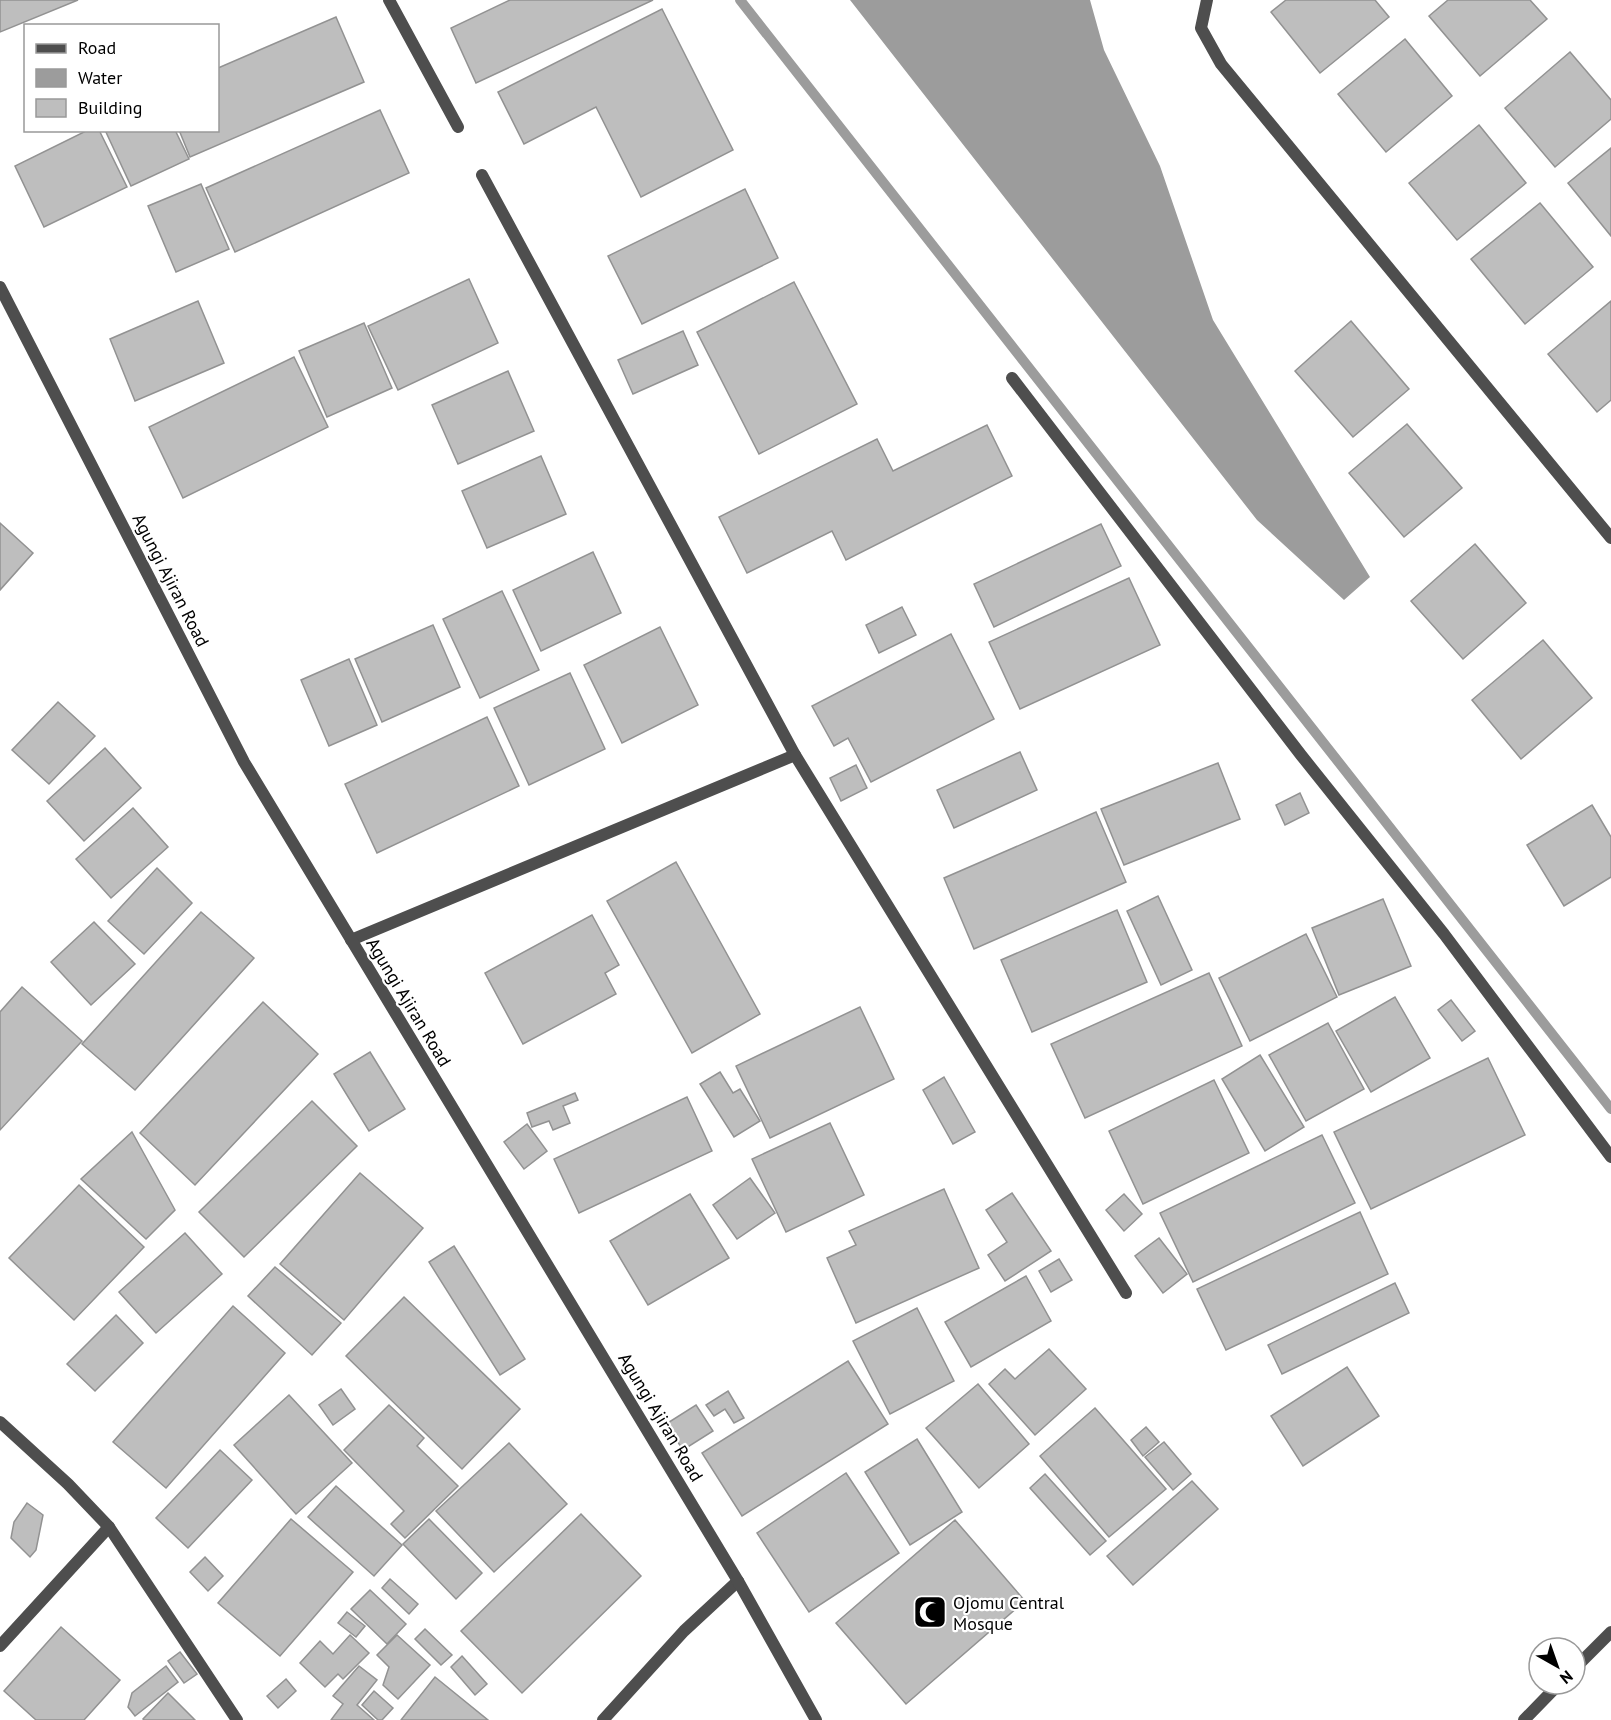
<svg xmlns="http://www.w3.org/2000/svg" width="1611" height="1720" font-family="'PT Sans',sans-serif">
<rect width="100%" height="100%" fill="#fff"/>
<polygon fill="#9c9c9c" points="850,0 1090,0 1104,50 1160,166 1213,320 1370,577 1344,600 1257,520"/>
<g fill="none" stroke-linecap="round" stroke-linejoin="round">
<polyline stroke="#9c9c9c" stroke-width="10" points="740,0 1611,1109"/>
</g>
<g fill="#bebebe" stroke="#929292" stroke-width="1.5">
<polygon points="0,0 78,0 0,32"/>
<polygon points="510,0 653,0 476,83 451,28"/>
<polygon points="1286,0 1375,0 1389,17 1320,73 1271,12"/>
<polygon points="1448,0 1530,0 1547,19 1480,76 1429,16"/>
<polygon points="662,9 733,150 641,197 596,107 524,144 498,92"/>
<polygon points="336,17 364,82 190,157 179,130 218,130 218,68"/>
<polygon points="1405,39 1452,96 1386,152 1338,94"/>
<polygon points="1570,52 1611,100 1611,119 1555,167 1505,108"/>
<polygon points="380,110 409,173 235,252 206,188"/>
<polygon points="1479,125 1526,183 1457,240 1409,183"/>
<polygon points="88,130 99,130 127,187 44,227 15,166"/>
<polygon points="105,130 175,130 189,159 131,186"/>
<polygon points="1611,148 1611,236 1568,183"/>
<polygon points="201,184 229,249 176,272 148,206"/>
<polygon points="745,189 778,258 642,324 608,256"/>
<polygon points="1540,203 1593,267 1525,324 1471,259"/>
<polygon points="469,279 498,343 398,390 368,326"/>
<polygon points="794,282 857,404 759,454 697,332"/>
<polygon points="198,301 224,363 135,401 110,339"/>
<polygon points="1611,301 1611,400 1597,412 1548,354"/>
<polygon points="1351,321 1409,389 1353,437 1295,371"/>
<polygon points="364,323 392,388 327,417 299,351"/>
<polygon points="683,331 698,365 633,394 618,360"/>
<polygon points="294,357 328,427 183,498 149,427"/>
<polygon points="508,371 534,431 458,464 432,405"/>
<polygon points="1407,424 1462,488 1404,537 1349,473"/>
<polygon points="987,425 1012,476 846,560 832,531 747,573 719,517 877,439 893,471"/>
<polygon points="541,456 566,514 487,548 462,491"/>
<polygon points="0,523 33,553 0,590"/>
<polygon points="1101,524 1121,566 994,627 974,584"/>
<polygon points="1475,544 1526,603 1463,659 1411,601"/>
<polygon points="593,552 621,613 541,651 513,590"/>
<polygon points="1129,578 1160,645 1020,709 989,642"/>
<polygon points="502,591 539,670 480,698 443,619"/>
<polygon points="902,607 916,635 879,653 866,625"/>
<polygon points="433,625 460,687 382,722 355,659"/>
<polygon points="660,627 698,705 622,743 584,665"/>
<polygon points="951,634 994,719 871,782 848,738 834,746 812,706"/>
<polygon points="1543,640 1592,698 1521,759 1472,700"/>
<polygon points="349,659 377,725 329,746 301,680"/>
<polygon points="570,673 605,749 529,785 494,708"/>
<polygon points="58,702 95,736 49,784 12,750"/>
<polygon points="487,717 519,786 377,853 345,784"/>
<polygon points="105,748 141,788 84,841 47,801"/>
<polygon points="1020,752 1037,790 954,828 937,790"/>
<polygon points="1218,763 1240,819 1124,865 1101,809"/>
<polygon points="856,765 867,788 841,801 830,778"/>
<polygon points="1300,793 1309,813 1285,825 1276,805"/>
<polygon points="1592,805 1611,837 1611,877 1564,906 1527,845"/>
<polygon points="133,808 168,847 111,898 76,859"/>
<polygon points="1096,812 1126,882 974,949 944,878"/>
<polygon points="676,862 760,1014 692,1053 607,901"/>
<polygon points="157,868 192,903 144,954 108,921"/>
<polygon points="1158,896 1192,970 1161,985 1127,911"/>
<polygon points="1383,899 1411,966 1339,995 1312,928"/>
<polygon points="1117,910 1147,982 1032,1032 1001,960"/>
<polygon points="201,912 254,958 135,1090 82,1044"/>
<polygon points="592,915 619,965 605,973 616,994 523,1044 485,973"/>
<polygon points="94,922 135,964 91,1005 51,962"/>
<polygon points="1306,934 1337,997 1250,1041 1219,978"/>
<polygon points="1209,973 1242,1046 1085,1118 1051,1044"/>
<polygon points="22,987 82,1041 0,1130 0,1012"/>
<polygon points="1395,997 1430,1058 1371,1092 1336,1031"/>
<polygon points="1451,1000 1475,1031 1462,1041 1438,1010"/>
<polygon points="263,1002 318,1054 195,1185 140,1133"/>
<polygon points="860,1007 894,1079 770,1138 736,1066"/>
<polygon points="1328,1023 1364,1089 1306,1121 1269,1055"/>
<polygon points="370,1052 405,1109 369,1131 334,1074"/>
<polygon points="1260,1055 1304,1127 1265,1151 1222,1079"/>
<polygon points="1488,1058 1525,1135 1371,1209 1334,1132"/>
<polygon points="720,1072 733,1093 740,1089 760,1121 734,1137 700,1084"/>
<polygon points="944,1077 975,1132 953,1144 923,1090"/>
<polygon points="1214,1080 1249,1153 1143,1204 1109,1131"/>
<polygon points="575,1093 578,1100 563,1106 570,1123 553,1130 549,1121 532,1127 527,1113"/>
<polygon points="687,1097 712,1151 579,1213 554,1159"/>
<polygon points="312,1101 357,1146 244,1257 199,1212"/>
<polygon points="830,1123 864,1195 786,1232 752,1159"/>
<polygon points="527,1124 547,1151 524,1169 504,1142"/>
<polygon points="132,1132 175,1210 146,1239 81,1179"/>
<polygon points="1322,1135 1355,1203 1193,1282 1160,1213"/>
<polygon points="360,1173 423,1228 344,1320 280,1264"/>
<polygon points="750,1178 775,1213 737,1239 713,1205"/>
<polygon points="79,1185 144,1247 74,1320 9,1258"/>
<polygon points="944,1189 979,1268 856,1323 827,1258 856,1245 849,1231"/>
<polygon points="1012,1193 1051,1251 1005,1281 988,1255 1007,1242 986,1210"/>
<polygon points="690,1194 729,1258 648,1305 610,1241"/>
<polygon points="1124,1194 1142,1214 1124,1231 1106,1210"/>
<polygon points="1360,1212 1388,1274 1226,1350 1197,1289"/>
<polygon points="185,1233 222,1274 156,1333 119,1292"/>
<polygon points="1159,1238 1187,1274 1163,1293 1135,1256"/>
<polygon points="454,1246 525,1359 500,1375 429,1262"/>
<polygon points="1059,1259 1072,1280 1051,1292 1039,1271"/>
<polygon points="275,1267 341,1323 312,1355 248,1296"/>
<polygon points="1026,1276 1051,1321 971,1367 945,1322"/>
<polygon points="1395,1283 1409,1313 1282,1374 1268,1345"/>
<polygon points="404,1297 520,1409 462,1469 346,1356"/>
<polygon points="233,1306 285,1353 166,1488 113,1442"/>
<polygon points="917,1308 954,1381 890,1414 853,1341"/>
<polygon points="116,1315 143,1343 95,1391 67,1364"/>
<polygon points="1049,1349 1086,1389 1035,1435 989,1384 1005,1369 1015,1379"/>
<polygon points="848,1361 888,1424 742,1516 702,1453"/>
<polygon points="1347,1367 1379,1416 1303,1466 1271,1416"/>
<polygon points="978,1384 1029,1444 979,1488 926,1428"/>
<polygon points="341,1389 355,1409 333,1425 319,1405"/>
<polygon points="728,1391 744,1418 734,1423 725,1409 714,1416 706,1405"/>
<polygon points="289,1395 352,1463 296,1514 234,1445"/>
<polygon points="389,1405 424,1438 417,1446 458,1486 405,1538 391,1524 404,1511 344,1450"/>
<polygon points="696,1405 713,1431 683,1450 666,1424"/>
<polygon points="1095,1408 1166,1489 1109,1537 1040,1456"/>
<polygon points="1146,1427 1159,1442 1143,1456 1131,1440"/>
<polygon points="917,1439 962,1512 910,1545 865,1472"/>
<polygon points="1164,1442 1191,1474 1173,1490 1145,1457"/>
<polygon points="509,1443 567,1504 494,1572 436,1511"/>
<polygon points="220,1450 252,1480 188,1548 156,1518"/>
<polygon points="846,1473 899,1553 809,1612 757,1533"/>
<polygon points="1045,1474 1106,1541 1090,1555 1030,1488"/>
<polygon points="1192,1481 1218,1509 1133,1585 1107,1556"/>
<polygon points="336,1486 402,1545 374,1576 308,1517"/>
<polygon points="27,1503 43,1515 36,1550 30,1557 11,1538 14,1522"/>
<polygon points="581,1514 641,1576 522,1693 461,1631"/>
<polygon points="291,1519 353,1572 280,1656 218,1603"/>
<polygon points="429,1519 482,1573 456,1599 403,1544"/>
<polygon points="955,1520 1025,1601 906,1704 836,1623"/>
<polygon points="205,1557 223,1576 208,1591 190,1572"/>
<polygon points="390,1579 418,1604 409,1614 382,1588"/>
<polygon points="370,1590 406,1624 387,1644 351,1609"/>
<polygon points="347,1612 365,1626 356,1637 338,1623"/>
<polygon points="61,1627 120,1680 84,1720 36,1720 4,1691"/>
<polygon points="425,1629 452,1655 441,1665 415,1639"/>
<polygon points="350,1635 369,1653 343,1679 338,1674 325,1687 300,1663 320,1641 333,1654"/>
<polygon points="397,1635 430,1665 398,1699 383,1685 389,1667 377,1655"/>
<polygon points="180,1652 197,1674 184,1683 168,1661"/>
<polygon points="462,1656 487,1684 475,1695 451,1667"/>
<polygon points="166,1666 178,1682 135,1716 128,1707 132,1693"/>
<polygon points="359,1666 377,1680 357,1705 374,1720 331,1720 343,1704 333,1696"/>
<polygon points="435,1677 488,1720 401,1720"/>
<polygon points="286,1679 296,1691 278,1708 267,1696"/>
<polygon points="374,1691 393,1708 382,1720 378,1720 362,1705"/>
<polygon points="168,1693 195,1720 144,1720 143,1719"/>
</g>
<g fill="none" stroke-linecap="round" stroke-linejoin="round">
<g stroke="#4e4e4e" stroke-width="12">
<polyline points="389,0 458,127"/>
<polyline points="1207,0 1201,28 1221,64 1611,538"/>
<polyline points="482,175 795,755 1126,1293"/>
<polyline points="1012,378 1301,755 1444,934 1611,1157"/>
<polyline points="351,940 795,755"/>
<polyline points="0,1422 68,1484 109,1527 237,1720"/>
<polyline points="0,1646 109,1527"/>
<polyline points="603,1720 684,1631 738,1581"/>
</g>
<g stroke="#4e4e4e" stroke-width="12">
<polyline points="0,287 244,762 738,1581 816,1720"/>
<polyline points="1575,1668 1611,1632"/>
<polyline points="1524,1720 1559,1684"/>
</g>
</g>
<defs>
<g id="mosque-square" transform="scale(1.725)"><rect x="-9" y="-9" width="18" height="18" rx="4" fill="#000" stroke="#fff"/><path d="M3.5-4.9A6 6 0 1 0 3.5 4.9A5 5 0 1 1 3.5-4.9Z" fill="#fff"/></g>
</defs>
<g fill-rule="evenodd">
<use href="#mosque-square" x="930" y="1612"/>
</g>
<g text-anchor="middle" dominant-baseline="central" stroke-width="4.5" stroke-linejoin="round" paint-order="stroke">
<g font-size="18" fill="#000" stroke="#fff">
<text transform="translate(171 580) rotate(63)">Agungi Ajiran Road</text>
<text transform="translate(409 1002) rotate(59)">Agungi Ajiran Road</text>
<text transform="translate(661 1417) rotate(59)">Agungi Ajiran Road</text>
</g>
<g font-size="18" fill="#000" stroke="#fff" text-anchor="start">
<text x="953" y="1602">Ojomu Central<tspan x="953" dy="21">Mosque</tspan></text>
</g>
</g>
<rect x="24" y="24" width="195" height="108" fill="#ffffff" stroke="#999999" stroke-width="1.5"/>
<rect x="36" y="44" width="30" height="9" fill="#4e4e4e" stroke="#999999" stroke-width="1.5"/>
<text x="78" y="54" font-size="18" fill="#000000">Road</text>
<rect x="36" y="69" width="30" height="18" fill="#9c9c9c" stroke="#999999" stroke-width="1.5"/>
<text x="78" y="84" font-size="18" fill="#000000">Water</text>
<rect x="36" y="99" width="30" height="18" fill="#bebebe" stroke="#999999" stroke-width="1.5"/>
<text x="78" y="114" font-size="18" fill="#000000">Building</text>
<g transform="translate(1557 1666) rotate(140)"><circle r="28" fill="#ffffff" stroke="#999999" stroke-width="1.5"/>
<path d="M0-4.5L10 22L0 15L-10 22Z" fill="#000000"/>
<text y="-9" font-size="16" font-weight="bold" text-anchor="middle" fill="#000000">N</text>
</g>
</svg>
